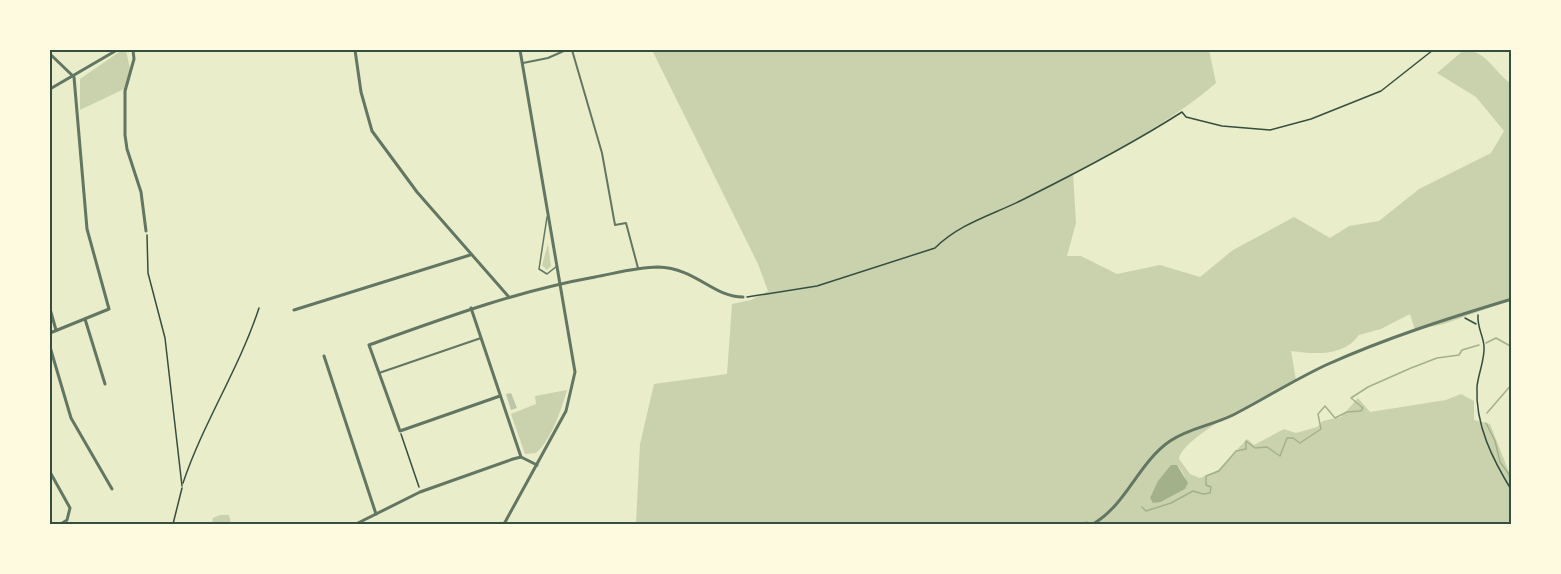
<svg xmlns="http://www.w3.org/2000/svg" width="1561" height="574" font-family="'Space Grotesk',sans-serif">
<rect width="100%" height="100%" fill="#e9edc9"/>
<g fill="#cad2ad" fill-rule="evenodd">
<polygon points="122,50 126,50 130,69 124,89 80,110 80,79"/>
<path d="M 652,50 L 1209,50 L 1216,83 C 1170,122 1126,145 1073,173 L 1076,223 L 1067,256 L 1081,256 L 1117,274 L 1160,265 L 1200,277 L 1233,250 L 1294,217 L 1330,238 L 1349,226 L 1379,221 L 1419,189 L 1491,153 L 1504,131 L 1476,97 L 1437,73 L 1464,50 C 1487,50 1495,74 1511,83 L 1511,300 L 1444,324 L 1415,330 L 1410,314 L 1381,329 L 1359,335 C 1343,357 1315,354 1291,351 L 1296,380 C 1271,393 1183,435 1179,459 L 1190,474 L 1200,478 L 1218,470 L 1247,439 L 1254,445 L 1284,429 L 1296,433 L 1317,427 L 1323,421 L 1341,417 L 1358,398 L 1370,412 L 1446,400 L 1461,394 L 1474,401 L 1474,420 L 1490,424 L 1511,477 L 1511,524 L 636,524 L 640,444 L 654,384 L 727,374 L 732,304 L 751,300 L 768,291 L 758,264 ZM 1171,465 L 1177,465 C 1184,473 1187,478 1185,489 L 1161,502 Z"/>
<polygon points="548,244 551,266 547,270 542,265"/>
<path d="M 567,390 C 561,410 552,439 536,453 L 525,454 L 511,414 L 536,404 L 535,396 Z"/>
<polygon points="220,515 229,515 231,524 212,524 213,518"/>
</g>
<polygon fill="#a3b18a" points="1171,465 1177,465 1188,483 1185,489 1161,502 1153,503 1150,498 1158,481"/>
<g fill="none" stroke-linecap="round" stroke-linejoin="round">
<g stroke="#a3b18a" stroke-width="1.5">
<polyline points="1486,343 1496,338 1512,347"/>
<polyline points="1487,413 1512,384"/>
<polyline points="1486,423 1495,441 1500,462 1508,473 1512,485"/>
<polyline points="1142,507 1146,511 1171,503 1193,491 1203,494 1210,493 1211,487 1206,485 1206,476 1219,471 1236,451 1246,449 1246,441 1255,448 1267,447 1280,456 1287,438 1293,438 1300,443 1321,429 1318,414 1325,406 1335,418 1347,412 1361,411 1363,408 1351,398 1368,387 1411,368 1437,358 1459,355 1462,350 1479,345"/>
<polyline points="1080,524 1087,522"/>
</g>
</g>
<polygon fill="#bcc5a7" points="511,393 517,408 511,410 506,394"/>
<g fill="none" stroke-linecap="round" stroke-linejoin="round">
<g stroke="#344e41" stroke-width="1.5">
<polyline points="147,235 148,273 165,338 182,486"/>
<path d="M 747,297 L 817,286 L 935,248 C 961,222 996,214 1028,197 C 1080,171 1132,144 1182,112 L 1186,117 L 1222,126 L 1270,130 L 1311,119 L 1381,91 L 1433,50"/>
<path d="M 1478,315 C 1477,327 1483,335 1484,346 C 1485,360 1478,374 1477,387 C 1475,425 1493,460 1512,491"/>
<polyline points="1465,318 1476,324"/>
<polyline points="401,434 419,487"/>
<path d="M 183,483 C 203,423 239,369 259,308"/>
<polyline points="173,524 182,488"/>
</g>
<polyline stroke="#617663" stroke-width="1.5" points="547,217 539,269 547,274 557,266"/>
<g stroke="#617663" stroke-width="2">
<polyline points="572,50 602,153 615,225 626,223 638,268"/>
<polyline points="523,63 548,58 566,50"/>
<polyline points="379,373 481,338"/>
</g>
<g stroke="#617663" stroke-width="3">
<polyline points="133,50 134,59 125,91 125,135 127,149 141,192 146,231"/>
<polyline points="355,50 361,92 372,131 417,192 508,296"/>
<polyline points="50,54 74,77 87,229 109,309 50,333"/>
<polyline points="50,89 117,50"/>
<polyline points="471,308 521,457"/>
<polyline points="50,309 56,330"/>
<polyline points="294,310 470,255"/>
<polyline points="85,319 105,384"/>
<polyline points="50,347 71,418 112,489"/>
<polyline points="324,356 376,514"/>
<path d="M 500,396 L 400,431 L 369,345 C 444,318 517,291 595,277 C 616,273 638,267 658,267 C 696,268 713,297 743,297"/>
<polyline points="50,472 70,508 67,520 61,524"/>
<polyline points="356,524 420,492 513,459 521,457 537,465"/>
<polyline points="504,524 566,411 575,372 520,50"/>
<path d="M 1093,524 C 1127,504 1138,463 1170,441 C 1189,428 1213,425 1233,415 C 1264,399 1294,380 1326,365 C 1386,338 1449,318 1512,299"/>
</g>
</g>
<rect width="1561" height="574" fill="none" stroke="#fefae0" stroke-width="102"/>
<rect x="51" y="51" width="1459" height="472" fill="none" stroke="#344e41" stroke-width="2"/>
</svg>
